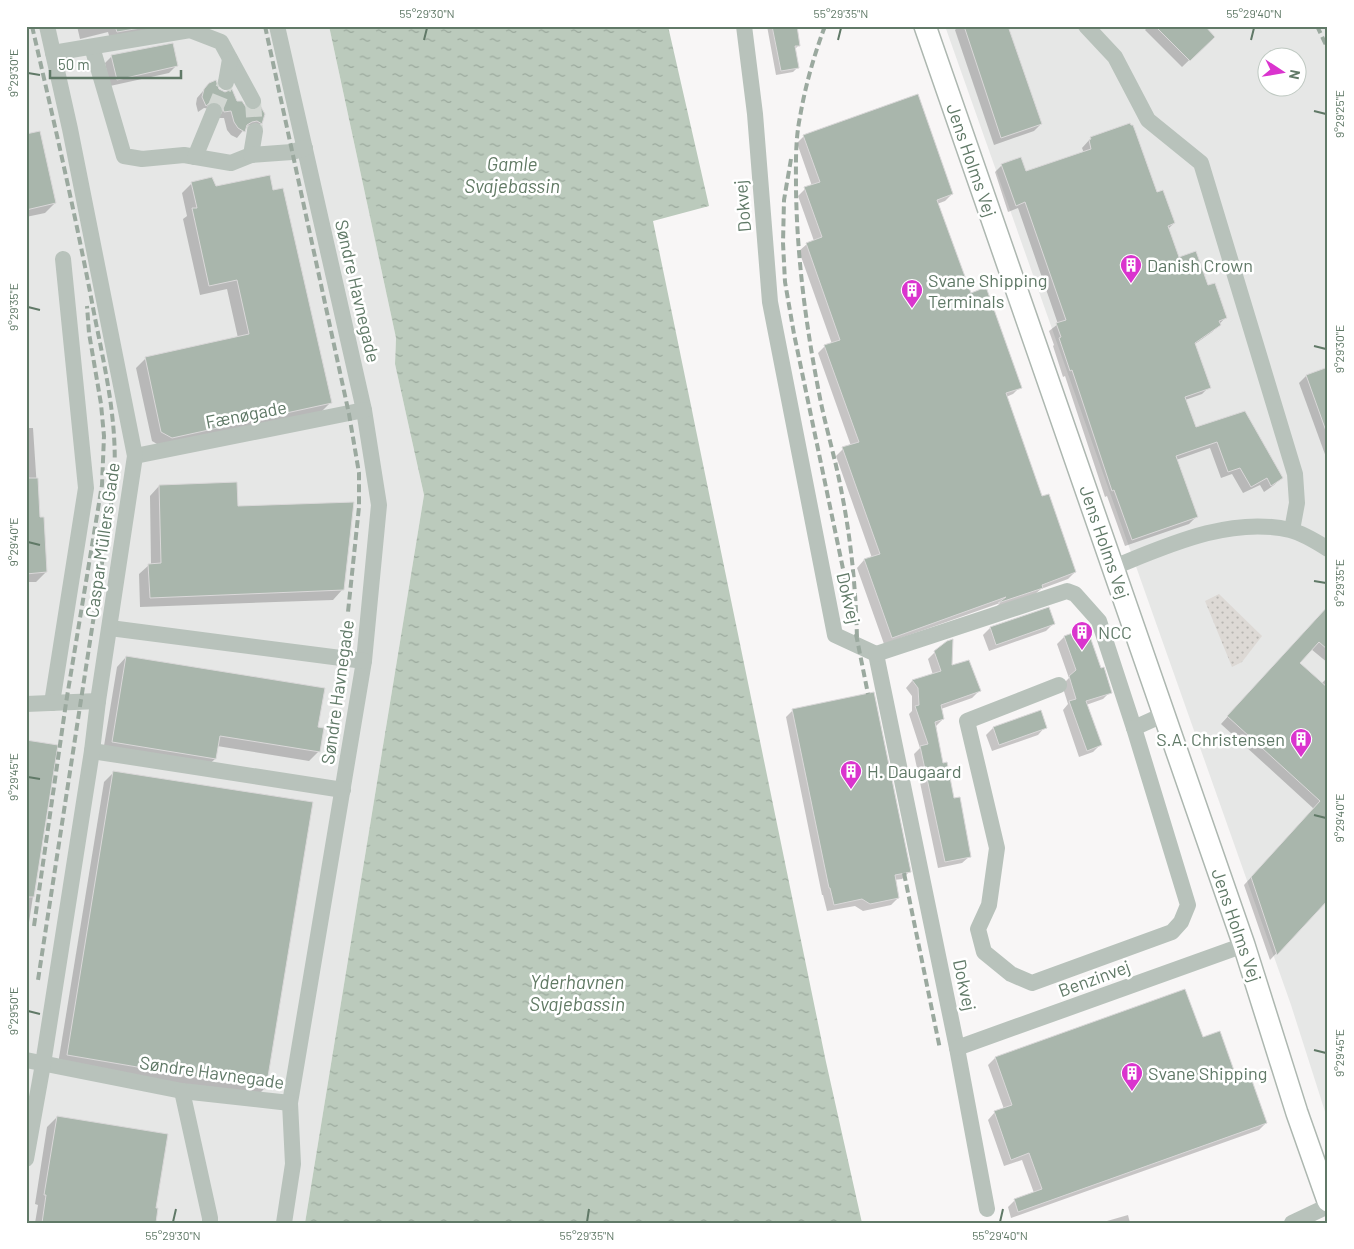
<svg xmlns="http://www.w3.org/2000/svg" width="1354" height="1249" font-family="Barlow,sans-serif">
<defs>
<pattern id="grass-dots" width="8" height="8" patternUnits="userSpaceOnUse" patternTransform="scale(1.25)"><rect width="8" height="8" fill="#ddd9d5"/><path d="M2 2h.1M6 6h.1" fill="none" stroke="#b7b5b1" stroke-width="1.8" stroke-linecap="round"/></pattern>
<pattern id="water-ripples" width="26" height="14" patternUnits="userSpaceOnUse" patternTransform="scale(1.25)"><rect width="26" height="14" fill="#bbcabc"/><path d="M2 4q2-2 4 0t4 0M15 11q2-2 4 0t4 0" fill="none" stroke="#9ba99d"/></pattern>
</defs>
<rect width="100%" height="100%" fill="#f8f6f6"/>
<g fill="#e6e7e6" fill-rule="evenodd">
<polygon points="26,26 329,26 396,338 395,364 424,495 305,1223 26,1223"/>
<path d="M 945,26 L 1328,26 L 1328,1121 L 1291,1005 ZM 1266,58 L 1296,58 L 1296,88 L 1266,88 Z"/>
</g>
<polygon fill="url(#grass-dots)" points="1219,594 1262,636 1242,662 1232,667 1205,601"/>
<polygon fill="url(#water-ripples)" points="329,26 668,26 709,206 653,221 826,1062 862,1223 305,1223 424,495 395,364 396,338"/>
<g fill="#0003">
<polygon points="77,26 165,26 110,39 108,32 80,39"/>
<polygon points="767,26 795,26 799,45 794,50 798,67 793,72 776,75"/>
<polygon points="959,26 1007,26 1041,124 1034,131 994,145 955,30"/>
<polygon points="1149,26 1203,26 1213,37 1182,67 1145,30"/>
<polygon points="112,56 177,65 169,73 110,86 105,63"/>
<polygon points="209,84 247,111 263,114 261,124 254,131 250,128 245,128 237,138 231,135 227,130 224,118 217,118 211,109 204,108 198,112 196,104 197,98"/>
<polygon points="26,135 55,203 45,213 26,217"/>
<polygon points="804,136 952,194 945,201 937,204 970,294 1020,387 1013,394 1006,397 1042,498 1075,572 1068,579 1041,589 1034,595 995,608 1000,603 884,644 857,568 864,560 872,558 836,456 843,449 851,446 818,353 825,346 832,344 799,251 807,244 814,241 798,196 805,189 812,186 797,143"/>
<polygon points="1091,138 1156,194 1174,223 1168,229 1178,258 1208,287 1226,317 1212,332 1195,344 1209,387 1202,394 1185,400 1196,429 1281,478 1274,485 1264,492 1260,485 1243,493 1232,474 1221,478 1210,448 1176,460 1196,517 1189,524 1125,546 1107,496 1105,497 1065,376 1063,377 1053,346 1054,345 1049,331 1058,324 1018,208 1008,212 995,172 1002,165 1025,173 1084,153 1082,148"/>
<polygon points="192,183 215,188 273,192 330,403 320,413 162,447 152,441 136,368 146,358 238,338 227,289 200,295 183,219 187,216 182,193"/>
<polygon points="26,267 29,278 26,281"/>
<polygon points="1328,369 1328,457 1326,457 1299,383 1306,376"/>
<polygon points="26,428 33,428 39,519 46,572 36,582 27,582 29,628 26,631"/>
<polygon points="159,486 236,508 342,590 333,600 140,607 139,574 149,565 151,565 150,496"/>
<polygon points="1328,607 1328,663 1311,649 1298,663 1321,684 1328,677 1328,898 1270,960 1244,885 1314,809 1221,724"/>
<polygon points="1048,609 1053,624 1046,631 989,651 983,635 990,628"/>
<polygon points="1064,637 1100,670 1110,692 1103,699 1086,705 1100,745 1093,752 1079,757 1063,710 1068,704 1062,685 1069,678 1057,644"/>
<polygon points="935,652 979,691 972,698 941,709 943,719 936,726 942,764 970,856 962,863 938,868 914,754 920,748 909,714 912,711 912,696 906,688 912,681 933,675 928,659"/>
<polygon points="126,657 317,728 319,751 309,761 217,746 215,759 205,768 103,752 117,667"/>
<polygon points="793,710 909,872 902,879 894,880 898,898 891,905 863,911 855,906 827,911 823,895 822,895 786,717"/>
<polygon points="1040,712 1045,727 1038,735 992,751 986,735 993,728"/>
<polygon points="26,741 56,746 26,942"/>
<polygon points="114,772 265,1088 255,1098 58,1064 104,782"/>
<polygon points="1202,1039 1237,1081 1266,1123 1259,1130 1011,1218 1008,1207 1015,1200 1034,1193 1022,1160 1004,1166 988,1120 995,1112 1004,1109 988,1065 995,1058"/>
<polygon points="57,1117 154,1209 155,1223 35,1223 38,1205 35,1204 47,1127"/>
<polygon points="1128,1215 1130,1223 1100,1223"/>
</g>
<g fill="#a9b6ac" stroke="#dad8d9">
<polygon points="115,26 152,26 117,32"/>
<polygon points="772,26 797,26 800,46 795,46 799,68 781,71"/>
<polygon points="964,26 1008,26 1042,124 1001,138"/>
<polygon points="1155,26 1205,26 1215,37 1190,61"/>
<polygon points="173,43 178,66 117,80 111,55"/>
<polygon points="216,80 219,89 225,92 232,89 237,101 242,101 248,110 253,111 261,107 265,114 262,124 257,121 252,122 247,125 245,132 243,131 238,128 234,122 231,111 224,112 222,105 218,102 212,101 206,106 202,97 204,89 209,83"/>
<polygon points="918,94 953,194 937,200 971,293 986,287 1022,388 1006,393 1042,496 1049,494 1076,572 1042,585 1043,588 998,603 1006,597 892,638 864,559 880,554 842,447 859,442 824,345 840,340 806,243 822,237 804,187 820,182 803,135"/>
<polygon points="1130,123 1131,125 1133,125 1136,133 1157,192 1163,190 1175,223 1168,226 1179,257 1196,251 1208,285 1215,283 1227,318 1219,321 1221,325 1195,343 1211,388 1185,397 1196,427 1245,411 1283,478 1271,486 1267,478 1251,487 1240,468 1228,472 1217,442 1176,456 1198,517 1132,540 1114,490 1112,491 1072,370 1070,371 1059,338 1061,337 1056,323 1066,320 1025,202 1016,206 1001,164 1021,157 1026,171 1091,149 1089,140 1091,139 1090,137"/>
<polygon points="40,131 56,203 26,210 26,134"/>
<polygon points="270,175 273,190 283,188 332,403 172,438 161,432 145,357 249,334 237,280 209,286 192,208 197,208 191,182 212,177 216,186"/>
<polygon points="1328,367 1328,431 1326,431 1306,375"/>
<polygon points="26,478 38,478 40,517 44,517 47,572 26,574"/>
<polygon points="237,482 238,506 354,502 344,590 150,598 148,564 161,563 159,485"/>
<polygon points="1328,606 1328,650 1319,642 1300,663 1328,688 1328,900 1277,955 1251,877 1320,801 1227,716"/>
<polygon points="1049,607 1055,624 996,645 990,627"/>
<polygon points="1087,628 1101,668 1104,667 1112,693 1086,701 1102,745 1087,751 1069,701 1076,699 1069,676 1076,670 1064,636"/>
<polygon points="953,639 952,665 969,660 981,691 941,705 944,719 935,722 943,763 947,762 954,798 960,797 971,857 945,862 920,746 928,744 915,706 919,705 918,688 912,680 941,671 934,651 947,641"/>
<polygon points="126,656 325,688 318,727 324,728 320,752 220,736 216,759 112,742"/>
<polygon points="874,692 911,872 895,875 899,898 870,904 862,899 834,905 830,888 829,888 792,709"/>
<polygon points="1041,710 1047,728 999,745 993,727"/>
<polygon points="26,740 58,745 34,897 26,897"/>
<polygon points="113,771 313,802 266,1089 67,1055"/>
<polygon points="1185,989 1203,1037 1220,1031 1237,1079 1250,1075 1267,1123 1018,1212 1014,1199 1042,1189 1029,1153 1011,1160 994,1111 1012,1105 995,1057"/>
<polygon points="57,1116 168,1134 156,1208 158,1208 156,1223 42,1223 46,1195 44,1195"/>
</g>
<g fill="none" stroke-linecap="round" stroke-linejoin="round">
<g stroke="#d2d7d2" stroke-width="16" stroke-dasharray="16 8" stroke-linecap="butt">
<polyline points="253,101 255,131"/>
<polyline points="214,111 226,82"/>
</g>
<g stroke="#adb7b0" stroke-width="24">
<polyline id="major" points="925,26 1244,945 1297,1113 1328,1201"/>
</g>
<g stroke="#b8c2bb" stroke-width="16">
<polyline points="277,26 364,410 379,505 364,661 290,1103 293,1164 284,1223"/>
<polyline points="744,26 755,114 770,302 835,635 876,654"/>
<polyline points="1086,26 1115,57 1148,120 1201,163 1295,474 1297,503 1292,530"/>
<polyline points="92,47 124,156 142,159 184,155 231,163 251,155 255,131"/>
<polyline points="53,53 190,30 221,42 253,101"/>
<polyline points="226,82 230,59"/>
<polyline points="251,155 292,152 305,148"/>
<polyline points="195,157 214,111"/>
<polyline points="135,456 364,410"/>
<path d="M 1114,567 C 1168,545 1231,516 1290,530 C 1302,533 1317,542 1328,549"/>
<polyline points="110,628 364,661"/>
<polyline points="876,654 957,1048 987,1209"/>
<polyline points="876,654 1067,591 1075,594 1099,621 1134,728 1165,714"/>
<polyline points="1059,685 967,721 997,848 989,905 978,929 984,952 1011,974 1032,983 1172,932 1181,922 1188,905 1134,728"/>
<polyline points="52,703 86,488 63,259"/>
<polyline points="26,704 98,701"/>
<polyline points="92,751 343,790"/>
<polyline points="957,1048 1244,945"/>
<polyline points="26,1060 182,1091 290,1103"/>
<polyline points="182,1091 210,1218 210,1223"/>
<polyline points="26,1159 43,1064 92,751 98,701 135,456 70,129 47,26"/>
<polyline points="1292,1223 1328,1206"/>
</g>
<use href="#major" stroke="#fff" stroke-width="21"/>
<g stroke="#9ba99f" stroke-width="4" stroke-dasharray="8 4" stroke-linecap="butt">
<path d="M 32,26 C 54,122 76,217 94,313 C 106,374 121,435 112,498 L 38,980"/>
<polyline points="265,26 349,414 359,473 359,507 348,612"/>
<path d="M 825,26 C 814,55 805,87 800,117 C 795,141 796,166 796,189 C 797,258 806,326 819,393 C 825,425 835,457 841,489 C 851,539 856,589 857,640"/>
<polyline points="1317,26 1328,49"/>
<polyline points="791,159 784,200 783,243 785,282 794,334 852,612"/>
<polyline points="856,634 868,694"/>
<polyline points="904,873 940,1049"/>
<polyline points="34,926 66,703 102,485 104,436 101,404 89,333 87,306"/>
</g>
</g>
<path fill="none" stroke="#607967" stroke-width="2" d="M 424,40 L 427,28M 838,40 L 841,28M 1251,40 L 1254,28M 28,73 L 40,75M 1314,111 L 1326,114M 28,307 L 40,310M 1314,346 L 1326,349M 28,542 L 40,545M 1314,581 L 1326,583M 28,777 L 40,779M 1314,815 L 1326,818M 28,1011 L 40,1014M 1314,1050 L 1326,1053M 173,1222 L 176,1209M 587,1222 L 589,1209M 1000,1222 L 1003,1209"/>
<defs>
<g id="building-pin" transform="scale(1.125)"><path d="M0 17L-7.5 6A9.5 9.5 0 1 1 7.5 6Z" fill="#da34ce" stroke="#fff"/><path d="M-4-6H4V6H1V3H-1V6H-4ZM-2.5-4.3h1.7v1.8h-1.7ZM.8-4.3h1.7v1.8H.8ZM-2.5-1h1.7V.8h-1.7ZM.8-1h1.7V.8H.8Z" fill="#fff"/></g>
</defs>
<g fill-rule="evenodd">
<use href="#building-pin" x="1131" y="265"/>
<use href="#building-pin" x="912" y="290"/>
<use href="#building-pin" x="1082" y="632"/>
<use href="#building-pin" x="1301" y="739"/>
<use href="#building-pin" x="851" y="771"/>
<use href="#building-pin" x="1132" y="1073"/>
</g>
<g text-anchor="middle" dominant-baseline="central" stroke-width="5" stroke-linejoin="round" paint-order="stroke">
<g font-size="18" fill="#607967" stroke="#fff">
<text transform="translate(972 160) rotate(71)">Jens Holms Vej</text>
<text transform="translate(742 206) rotate(-95)">Dokvej</text>
<text transform="translate(358 291) rotate(77)">Søndre Havnegade</text>
<text transform="translate(246 414) rotate(-11)">Fænøgade</text>
<text transform="translate(102 540) rotate(-82)">Caspar Müllers Gade</text>
<text transform="translate(1105 542) rotate(71)">Jens Holms Vej</text>
<text transform="translate(849 598) rotate(77)">Dokvej</text>
<text transform="translate(337 692) rotate(-82)">Søndre Havnegade</text>
<text transform="translate(1237 925) rotate(71)">Jens Holms Vej</text>
<text transform="translate(1094 978) rotate(-20)">Benzinvej</text>
<text transform="translate(965 985) rotate(78)">Dokvej</text>
<text transform="translate(212 1072) rotate(8)">Søndre Havnegade</text>
</g>
<g font-size="18" fill="#607967" stroke="#fff" text-anchor="start">
<text x="1147" y="265">Danish Crown</text>
<text x="928" y="280">Svane Shipping<tspan x="928" dy="21">Terminals</tspan></text>
<text x="1098" y="632">NCC</text>
<text x="1285" y="739" text-anchor="end">S.A. Christensen</text>
<text x="867" y="771">H. Daugaard</text>
<text x="1148" y="1073">Svane Shipping</text>
</g>
<g font-size="19" font-style="italic" fill="#607963" stroke="#fff">
<text x="512" y="163">Gamle<tspan x="512" dy="22">Svajebassin</tspan></text>
<text x="577" y="981">Yderhavnen<tspan x="577" dy="22">Svajebassin</tspan></text>
</g>
</g>
<rect width="1354" height="1249" fill="none" stroke="#ffffff" stroke-width="55"/>
<g transform="translate(1282 72) rotate(102)"><circle r="24" fill="#ffffff" stroke="#bfc9c2"/>
<path d="M0-4L9 19L0 12L-9 19Z" fill="#da34ce"/>
<text y="-8" font-size="14" font-weight="bold" text-anchor="middle" fill="#607967">N</text>
</g>
<path d="M50 70v8h131v-8" fill="none" stroke="#607967" stroke-width="2.5"/>
<text x="58" y="70" font-size="15" fill="#607967" stroke="#ffffff" stroke-width="4" paint-order="stroke">50 m</text>
<rect x="28" y="28" width="1298" height="1194" fill="none" stroke="#607967" stroke-width="2"/>
<g font-size="12" text-anchor="middle" fill="#607967">
<text x="427" y="18">55°29'30"N</text>
<text x="841" y="18">55°29'35"N</text>
<text x="1254" y="18">55°29'40"N</text>
<text transform="translate(14 73) rotate(-90)" y="4">9°29'30"E</text>
<text transform="translate(1340 114) rotate(-90)" y="4">9°29'25"E</text>
<text transform="translate(14 307) rotate(-90)" y="4">9°29'35"E</text>
<text transform="translate(1340 349) rotate(-90)" y="4">9°29'30"E</text>
<text transform="translate(14 542) rotate(-90)" y="4">9°29'40"E</text>
<text transform="translate(1340 583) rotate(-90)" y="4">9°29'35"E</text>
<text transform="translate(14 777) rotate(-90)" y="4">9°29'45"E</text>
<text transform="translate(1340 818) rotate(-90)" y="4">9°29'40"E</text>
<text transform="translate(14 1011) rotate(-90)" y="4">9°29'50"E</text>
<text transform="translate(1340 1053) rotate(-90)" y="4">9°29'45"E</text>
<text x="173" y="1240">55°29'30"N</text>
<text x="587" y="1240">55°29'35"N</text>
<text x="1000" y="1240">55°29'40"N</text>
</g>
</svg>
